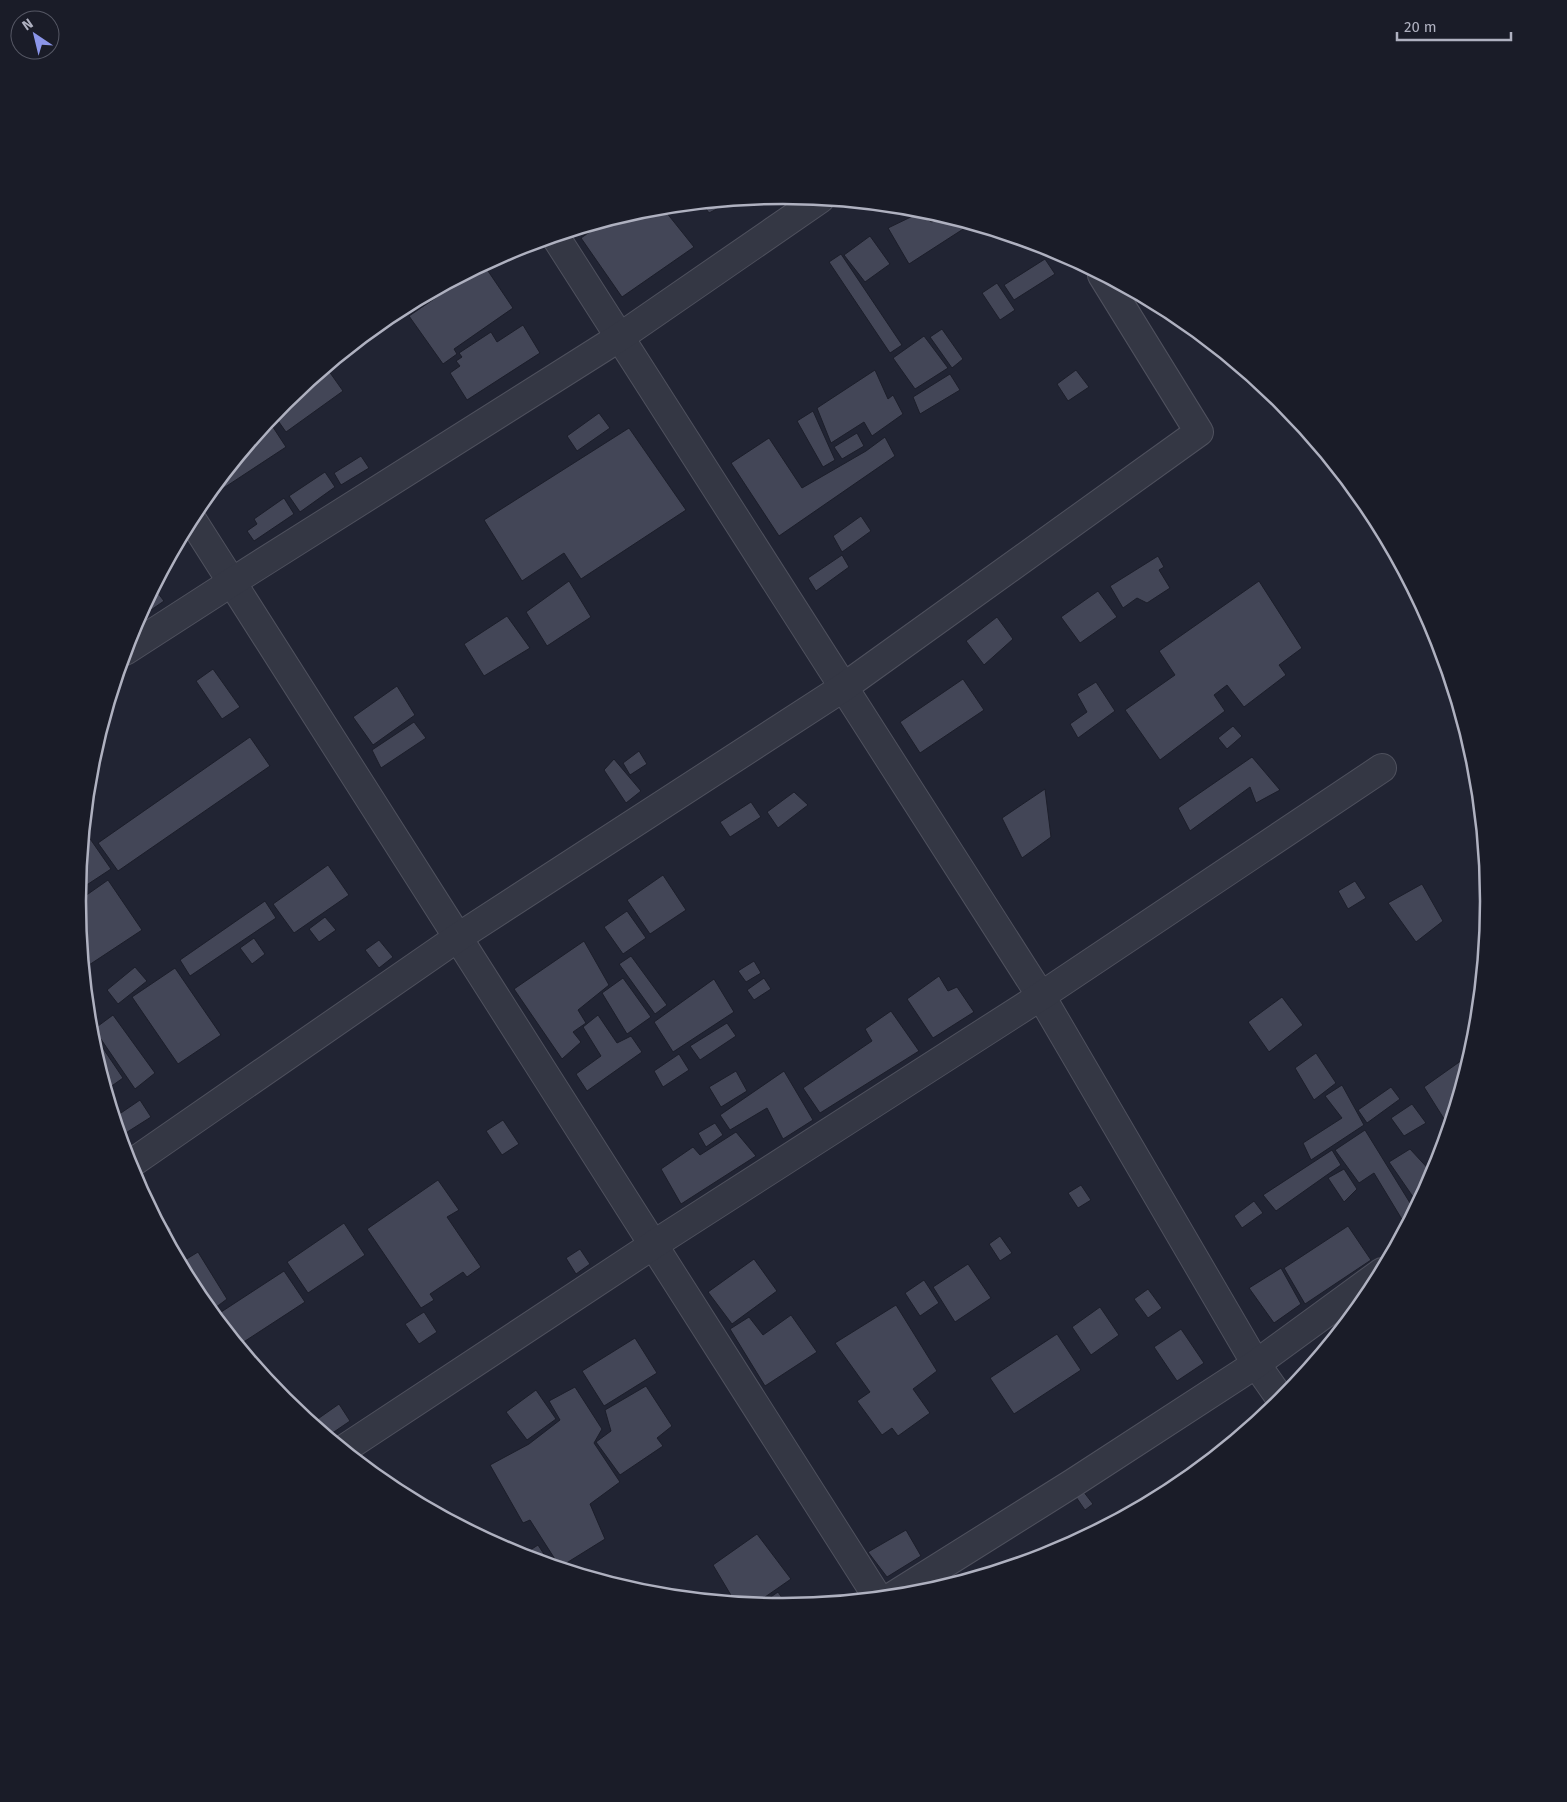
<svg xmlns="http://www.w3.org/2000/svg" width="1567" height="1802" font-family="'Fira Sans',sans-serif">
<rect width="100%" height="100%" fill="#212433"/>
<g fill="#434657" stroke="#1c1e2a">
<polygon points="734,200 709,213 702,203"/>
<polygon points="662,207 694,247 622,297 581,238 607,220 646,209"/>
<polygon points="917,214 932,222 943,215 971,224 909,264 888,228"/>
<polygon points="870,236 890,264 865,282 844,255"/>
<polygon points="841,254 902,345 890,353 829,262"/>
<polygon points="1045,259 1055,274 1014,300 1004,285"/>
<polygon points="484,265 513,308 454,349 457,354 443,364 409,316"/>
<polygon points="997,283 1015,310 1000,320 982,293"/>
<polygon points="523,325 540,353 467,400 450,373 460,366 456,361 462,357 459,353 491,332 497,342"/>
<polygon points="942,329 963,359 952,368 930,337"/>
<polygon points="924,336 948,368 915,389 893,358"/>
<polygon points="326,367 343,391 286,432 274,415 284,402"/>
<polygon points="875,370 888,399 893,395 903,414 872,436 864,422 831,443 817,408"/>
<polygon points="1076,370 1089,387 1068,401 1057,384"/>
<polygon points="950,374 960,390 920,414 913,397"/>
<polygon points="813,411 835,460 823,467 797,421"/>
<polygon points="599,413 610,428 577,451 567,436"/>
<polygon points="269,421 286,447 213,495 211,491"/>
<polygon points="629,428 686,510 581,579 564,553 522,581 484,520"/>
<polygon points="857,433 864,446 842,459 834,447"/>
<polygon points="885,437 895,456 779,536 731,463 769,438 802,488 866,451"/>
<polygon points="361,456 369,468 341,485 334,473"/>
<polygon points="325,472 335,487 300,512 289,496"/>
<polygon points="284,498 294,514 254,541 247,531 257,524 254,519"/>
<polygon points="861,516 871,531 842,552 833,536"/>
<polygon points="842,555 849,567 816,591 808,578"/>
<polygon points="1158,556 1164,567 1159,570 1170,588 1147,603 1137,598 1123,608 1110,586"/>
<polygon points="569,581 591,617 547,646 526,612"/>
<polygon points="1259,581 1302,648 1279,665 1286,675 1244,707 1227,685 1214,695 1225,711 1160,760 1125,710 1175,675 1159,651"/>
<polygon points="154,588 164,601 138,619"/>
<polygon points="1098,591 1117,617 1080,643 1061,617"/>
<polygon points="507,616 530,648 484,676 464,644"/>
<polygon points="997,617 1013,639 984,665 966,641"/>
<polygon points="213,669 240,707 222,719 196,681"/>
<polygon points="963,679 984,710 920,753 900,722"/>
<polygon points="1096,682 1115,711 1078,738 1070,724 1087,712 1077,694"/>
<polygon points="397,686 415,715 373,745 353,717"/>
<polygon points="414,722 426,738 381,768 372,750"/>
<polygon points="1233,726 1242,736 1227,749 1218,738"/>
<polygon points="250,737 270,766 118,871 98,843"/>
<polygon points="639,751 647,764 630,775 623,763"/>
<polygon points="1252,757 1280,790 1256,803 1250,787 1190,831 1178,808"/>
<polygon points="614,759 641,791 626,803 604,770"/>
<polygon points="1045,789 1051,837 1022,858 1002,818"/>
<polygon points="794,792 808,805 778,828 767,812"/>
<polygon points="751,802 761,817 730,837 720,822"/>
<polygon points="84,830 111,869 79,890"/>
<polygon points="328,865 349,895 294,933 273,904"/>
<polygon points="663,875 686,910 650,934 627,900"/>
<polygon points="108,880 142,930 89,965 83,955 78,901"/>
<polygon points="1355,881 1366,898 1348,909 1338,891"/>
<polygon points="1422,884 1443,921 1416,942 1388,903"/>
<polygon points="265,901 276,918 190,976 180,960"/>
<polygon points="627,911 646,938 623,954 604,927"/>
<polygon points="325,917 336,930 319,942 309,929"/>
<polygon points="254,938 265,954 252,964 240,948"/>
<polygon points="379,940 393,957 379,968 365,950"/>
<polygon points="584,941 609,985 578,1010 586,1023 573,1032 581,1042 562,1059 514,989"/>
<polygon points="631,956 667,1005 655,1014 619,964"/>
<polygon points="754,961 761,973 746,982 738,971"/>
<polygon points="135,967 147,981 118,1004 107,990"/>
<polygon points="175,968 221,1035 178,1064 132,997"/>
<polygon points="939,976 948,991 957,987 974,1012 933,1038 907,999"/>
<polygon points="623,978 651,1017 627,1034 602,993"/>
<polygon points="764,978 771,989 754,1000 747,990"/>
<polygon points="714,979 734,1012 673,1052 654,1022"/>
<polygon points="1282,997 1303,1025 1269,1052 1248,1022"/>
<polygon points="891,1011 919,1051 820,1113 803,1088 872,1041 865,1029"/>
<polygon points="113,1015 155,1073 135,1089 94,1029"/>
<polygon points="598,1015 617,1043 631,1036 642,1052 587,1091 576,1074 601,1056 583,1027"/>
<polygon points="727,1023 736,1036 700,1060 690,1046"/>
<polygon points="94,1035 123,1078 106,1090 91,1038"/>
<polygon points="1316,1053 1336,1083 1314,1100 1295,1068"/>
<polygon points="1472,1053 1452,1118 1446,1122 1424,1087"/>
<polygon points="679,1054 689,1070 663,1087 654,1071"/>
<polygon points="736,1071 747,1091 721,1107 709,1087"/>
<polygon points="784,1071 813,1120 783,1139 767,1108 730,1130 720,1115"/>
<polygon points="1342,1085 1364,1125 1311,1160 1303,1143 1342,1118 1325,1096"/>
<polygon points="1391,1087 1400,1099 1367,1123 1358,1110"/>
<polygon points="140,1100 151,1117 121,1136 115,1117"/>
<polygon points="1412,1104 1426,1123 1404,1136 1391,1118"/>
<polygon points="503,1120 519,1144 502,1155 486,1131"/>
<polygon points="715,1123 723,1135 706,1147 698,1133"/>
<polygon points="1365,1130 1415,1211 1406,1226 1374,1173 1359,1183 1335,1150"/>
<polygon points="736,1132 756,1156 681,1204 661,1169 693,1147 700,1155"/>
<polygon points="1410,1149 1434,1175 1418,1204 1389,1162"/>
<polygon points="1332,1150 1341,1165 1276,1211 1263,1195"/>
<polygon points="1344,1169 1357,1189 1344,1202 1328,1178"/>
<polygon points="438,1180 459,1210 447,1217 481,1267 467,1277 463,1272 430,1294 434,1300 421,1308 367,1229"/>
<polygon points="1081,1185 1091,1200 1078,1208 1068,1193"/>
<polygon points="1254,1201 1263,1213 1242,1228 1234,1216"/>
<polygon points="159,1213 172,1230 165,1234 155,1216"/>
<polygon points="344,1223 365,1255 308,1293 287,1262"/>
<polygon points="1348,1226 1371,1260 1305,1304 1284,1268"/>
<polygon points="1000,1236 1012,1253 1000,1261 989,1244"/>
<polygon points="580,1249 590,1264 576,1274 566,1258"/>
<polygon points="198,1252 227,1299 211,1311 196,1293 180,1263"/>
<polygon points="754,1259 777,1291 732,1324 708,1292"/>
<polygon points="968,1264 991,1298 955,1322 933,1287"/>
<polygon points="1281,1268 1301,1304 1274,1323 1249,1288"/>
<polygon points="284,1271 305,1302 239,1345 215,1316"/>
<polygon points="924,1280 939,1303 920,1316 905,1293"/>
<polygon points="1148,1289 1162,1308 1148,1318 1134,1299"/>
<polygon points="896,1305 937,1371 913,1389 930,1413 898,1436 892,1428 882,1435 857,1401 870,1392 835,1343"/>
<polygon points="1100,1307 1119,1335 1091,1355 1072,1327"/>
<polygon points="424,1312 437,1332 419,1344 405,1324"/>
<polygon points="791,1315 817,1352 765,1386 730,1329 749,1317 763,1335"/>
<polygon points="1181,1329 1204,1363 1177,1381 1154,1347"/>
<polygon points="1057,1334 1081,1370 1014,1414 990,1378"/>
<polygon points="635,1338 657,1373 604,1406 582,1371"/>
<polygon points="646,1386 672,1426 657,1438 663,1446 620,1475 596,1442 611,1431 605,1410"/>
<polygon points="575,1387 602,1429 594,1443 620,1482 590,1504 605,1539 560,1567 530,1520 523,1523 490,1465 529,1444 560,1420 549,1401"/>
<polygon points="536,1390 556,1419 527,1440 506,1412"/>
<polygon points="339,1404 350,1421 328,1436 312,1423"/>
<polygon points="1083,1491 1093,1504 1085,1510 1076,1497"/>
<polygon points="906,1530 921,1556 887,1577 868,1552"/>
<polygon points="757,1534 791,1579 755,1604 735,1602 713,1565"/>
<polygon points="538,1545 551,1565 521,1556"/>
<polygon points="778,1592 787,1605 785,1607 759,1605"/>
</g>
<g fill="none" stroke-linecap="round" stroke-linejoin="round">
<g stroke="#4f515e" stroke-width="30">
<g id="minor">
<polyline points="555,236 1041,996 1256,1364 1282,1401"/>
<polyline points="191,518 878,1598"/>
<polyline points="125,651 232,582 620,337 820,199"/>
<polyline points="129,1165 457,938 844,687 1199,432 1102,275"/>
<polyline points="344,1449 653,1245 1041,996 1382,768"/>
<polyline points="893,1596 1073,1483 1256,1364 1382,1272"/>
</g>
</g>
<use href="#minor" stroke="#343744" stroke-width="28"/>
</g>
<path d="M0 0H1567V1802H0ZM86 901a697 697 0 1 1 1394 0a697 697 0 1 1-1394 0Z" fill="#1a1c28" fill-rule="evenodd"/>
<path fill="none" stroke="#afb1c0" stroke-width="2.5" d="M86 901a697 697 0 1 1 1394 0a697 697 0 1 1-1394 0Z"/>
<g transform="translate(35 35) rotate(325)"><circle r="24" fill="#1a1c28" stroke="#565865"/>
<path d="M0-4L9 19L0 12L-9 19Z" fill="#8b95e9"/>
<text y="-8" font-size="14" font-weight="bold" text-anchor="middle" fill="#afb1c0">N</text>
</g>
<path d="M1397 32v8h114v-8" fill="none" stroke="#afb1c0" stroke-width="2.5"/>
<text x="1404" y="32" font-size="15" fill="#afb1c0" stroke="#1a1c28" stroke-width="4" paint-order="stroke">20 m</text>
</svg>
